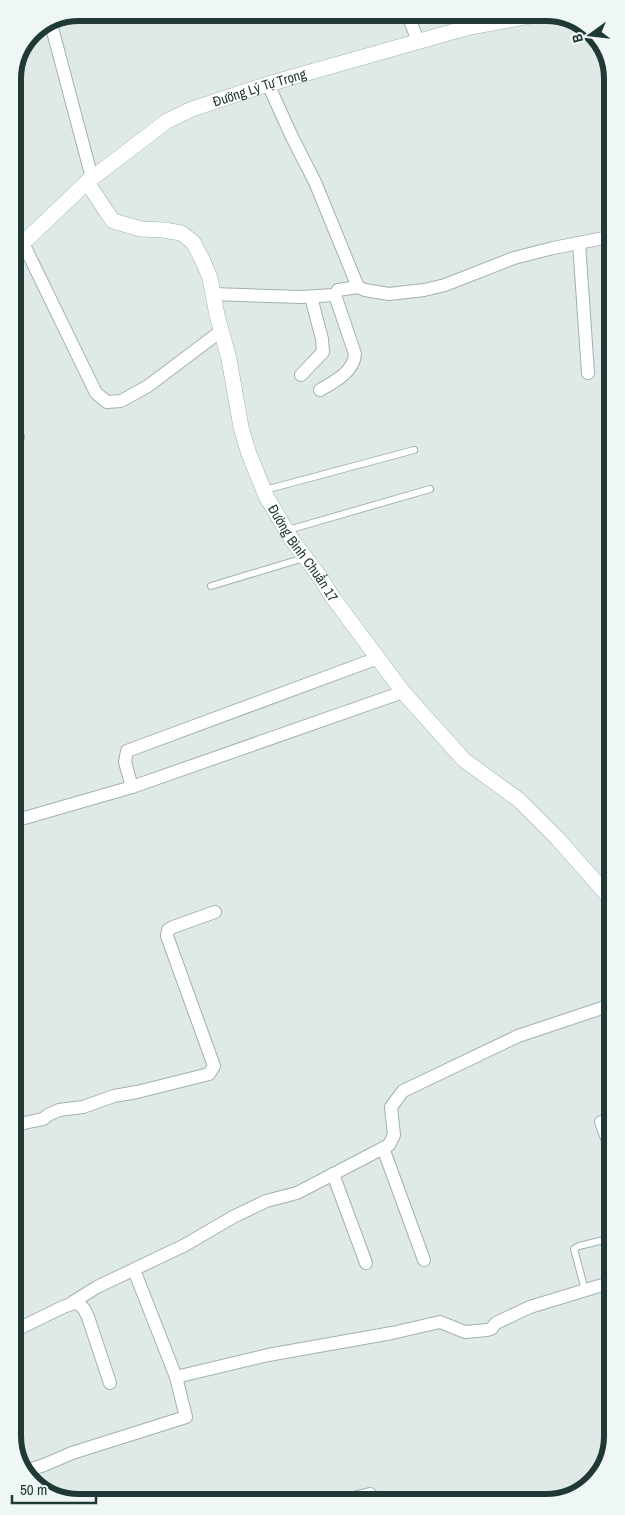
<svg xmlns="http://www.w3.org/2000/svg" width="625" height="1515" font-family="'Archivo Narrow',sans-serif">
<rect width="100%" height="100%" fill="#dfeae7"/>
<g fill="none" stroke-linecap="round" stroke-linejoin="round">
<g stroke="#a2b1af" stroke-width="8">
<g id="lane">
<polyline points="265,490 414,450"/>
<polyline points="288,530 430,489"/>
<polyline points="211,586 304,558"/>
<polyline points="585,1290 574,1249 579,1246 612,1238"/>
</g>
</g>
<g stroke="#a2b1af" stroke-width="14">
<g id="street">
<polyline points="407,13 418,41"/>
<polyline points="51,24 92,178"/>
<polyline points="268,84 292,137 315,182 358,287"/>
<polyline points="23,243 96,393 107,402 121,401 148,386 221,331"/>
<polyline points="579,243 588,373"/>
<polyline points="213,294 301,297 335,295"/>
<polyline points="301,375 323,352 322,339 311,297"/>
<path d="M 320,390 C 334,382 354,372 355,354 L 335,295 L 338,290 L 358,287 L 365,290 L 389,294 L 424,290 L 445,285 L 514,258 L 553,248 L 609,237"/>
<polyline points="13,433 18,437"/>
<polyline points="132,787 125,762 127,751 378,658"/>
<polyline points="14,821 132,787 403,692"/>
<polyline points="601,1122 612,1151"/>
<polyline points="15,1125 43,1119 48,1115 59,1110 83,1107 114,1096 137,1092 209,1074 214,1066 167,936 168,930 173,927 215,912"/>
<polyline points="383,1148 424,1260"/>
<polyline points="333,1174 366,1263"/>
<polyline points="73,1302 97,1287 185,1245 233,1217 266,1201 297,1193 389,1145 394,1135 391,1107 403,1091 518,1036 611,1005"/>
<polyline points="16,1330 63,1307 77,1302 84,1309 88,1317 110,1383"/>
<polyline points="176,1377 268,1355 392,1333 440,1322 465,1332 487,1330 491,1329 496,1323 530,1307 612,1282"/>
<polyline points="26,1471 44,1465 72,1453 186,1417 176,1377 134,1270"/>
<polyline points="342,1501 370,1494"/>
</g>
</g>
<g stroke="#9eb5b1" stroke-width="16">
<g id="secondary">
<path id="s1" d="M 87,182 L 106,211 L 113,221 L 141,229 L 164,230 L 181,233 L 193,242 L 203,261 L 210,278 L 217,315 L 229,359 L 241,427 L 248,451 L 266,496 L 292,540 L 320,577 L 331,595 L 403,692 L 464,760 L 519,800 L 557,838 L 611,899"/>
<path id="s2" d="M 13,246 L 23,243 L 87,182 L 167,121 L 192,109 L 268,84 L 466,28 L 547,13"/>
</g>
</g>
<use href="#lane" stroke="#fff" stroke-width="6"/>
<use href="#street" stroke="#fff" stroke-width="12"/>
<use href="#secondary" stroke="#fff" stroke-width="15"/>
</g>
<g text-anchor="middle" dominant-baseline="central" stroke-width="4" stroke-linejoin="round" paint-order="stroke">
<g font-size="14" fill="#203937" stroke="#eff7f4">
<text stroke="none"><textPath href="#s2" startOffset="298">Đường Lý Tự Trọng</textPath></text>
<text stroke="none"><textPath href="#s1" startOffset="465">Đường Bình Chuẩn 17</textPath></text>
</g>
</g>
<path d="M0 0H625V1515H0ZM79 21H546A58 58 0 0 1 604 79V1436A58 58 0 0 1 546 1494H79A58 58 0 0 1 21 1436V79A58 58 0 0 1 79 21Z" fill="#eff7f4" fill-rule="evenodd"/>
<path fill="none" stroke="#203937" stroke-width="6" d="M79 21H546A58 58 0 0 1 604 79V1436A58 58 0 0 1 546 1494H79A58 58 0 0 1 21 1436V79A58 58 0 0 1 79 21Z"/>
<g transform="translate(590 35) rotate(255)" stroke="#eff7f4" stroke-width="4" paint-order="stroke">
<path d="M0-4L9 19L0 12L-9 19Z" fill="#203937"/>
<text y="-8" font-size="14" font-weight="bold" text-anchor="middle" fill="#203937">B</text>
</g>
<path d="M12 1495v8h84v-8" fill="none" stroke="#203937" stroke-width="2.5"/>
<text x="20" y="1495" font-size="15" fill="#203937" stroke="#eff7f4" stroke-width="4" paint-order="stroke">50 m</text>
</svg>
